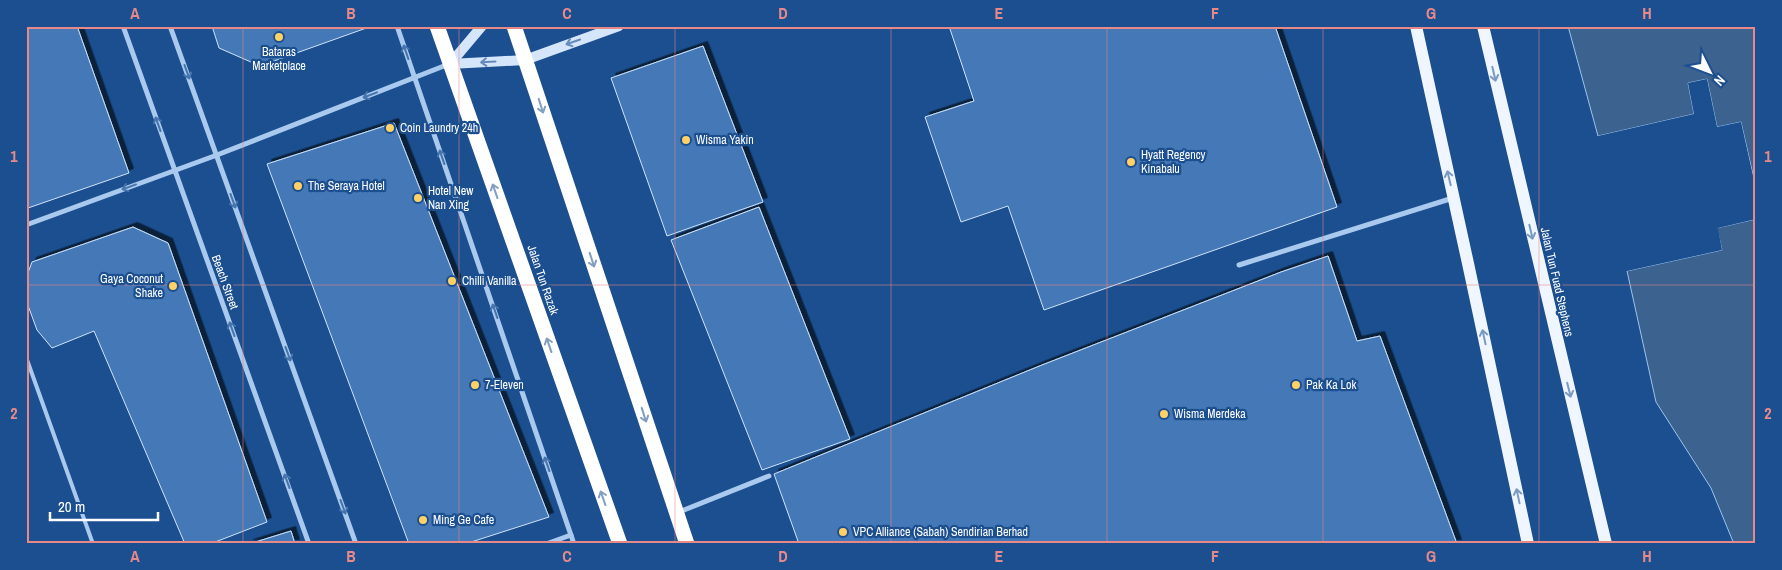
<svg xmlns="http://www.w3.org/2000/svg" width="1782" height="570" font-family="'Archivo Narrow',sans-serif">
<defs>
<filter id="shadow"><feDropShadow dx="4.5" dy="-4.5" stdDeviation="0" flood-color="#0009"/></filter>
</defs>
<rect width="100%" height="100%" fill="#1b4f8f"/>
<g fill="#3c6290" stroke="#9cc4f0">
<polygon points="1568,26 1756,26 1756,188 1741,122 1717,127 1707,79 1688,83 1694,114 1598,136"/>
<polygon points="1756,219 1756,544 1734,544 1711,488 1656,402 1627,271 1722,250 1717,228"/>
</g>
<g fill="#1b4f8f">
<polygon points="1707,79 1717,127 1741,122 1756,190 1753,188 1739,125 1715,129 1705,82 1690,85 1697,114 1695,116 1598,139 1598,136 1694,114 1688,83"/>
<polygon points="1756,216 1756,219 1718,228 1722,250 1627,271 1627,269 1719,248 1716,226"/>
</g>
<g fill="#4478b7" stroke="#cfe3fa" filter="url(#shadow)">
<polygon points="26,26 77,26 129,173 28,208 26,207"/>
<polygon points="212,26 372,26 260,66 219,48"/>
<polygon points="949,26 1275,26 1337,207 1044,310 1008,206 961,222 925,117 974,101"/>
<polygon points="703,46 763,202 667,236 611,78"/>
<polygon points="394,123 549,517 465,544 409,544 267,164"/>
<polygon points="759,207 850,439 762,470 671,240"/>
<polygon points="133,227 168,243 267,522 210,544 185,544 94,331 52,348 37,330 26,300 26,278 32,262"/>
<polygon points="1328,256 1357,341 1380,336 1457,544 799,544 774,474 1042,365 1281,272"/>
<polygon points="291,531 295,544 249,544"/>
</g>
<g fill="none" stroke-linecap="round" stroke-linejoin="round">
<polyline stroke="#a9c9ee" stroke-width="4" points="26,357 93,544"/>
<g stroke="#a9c9ee" stroke-width="5">
<polyline points="123,26 309,544"/>
<polyline points="170,26 356,544"/>
<polyline points="397,26 574,544"/>
<polyline points="26,225 217,155 449,64"/>
<polyline points="1239,265 1453,198"/>
<polyline points="679,512 769,476"/>
<polyline points="546,544 571,535"/>
</g>
<g stroke="#d6e6fa" stroke-width="10">
<polyline points="450,64 525,60 619,26"/>
<polyline points="450,64 482,26"/>
</g>
<g stroke="#f0f6ff" stroke-width="12">
<polyline points="1416,26 1469,268 1528,544"/>
<polyline points="1483,26 1606,544"/>
</g>
<g stroke="#fff" stroke-width="15">
<polyline points="437,26 620,544"/>
<polyline points="514,26 687,544"/>
</g>
</g>
<defs><path id="oneway-shaft" d="M-6 0H5M1.5-3L5.5 0L1.5 3" fill="none" stroke-width="1.6" stroke-linecap="round" stroke-linejoin="round" transform="scale(1.25)"/></defs>
<g stroke="#668bba">
<use href="#oneway-shaft" transform="translate(573 42) rotate(161)"/>
<use href="#oneway-shaft" transform="translate(488 62) rotate(177)"/>
</g>
<g stroke="#4674ac">
<use href="#oneway-shaft" transform="translate(406 52) rotate(-109)"/>
<use href="#oneway-shaft" transform="translate(187 72) rotate(70)"/>
<use href="#oneway-shaft" transform="translate(370 95) rotate(159)"/>
<use href="#oneway-shaft" transform="translate(158 124) rotate(-110)"/>
<use href="#oneway-shaft" transform="translate(442 157) rotate(-109)"/>
<use href="#oneway-shaft" transform="translate(129 187) rotate(160)"/>
<use href="#oneway-shaft" transform="translate(233 201) rotate(70)"/>
<use href="#oneway-shaft" transform="translate(495 311) rotate(-109)"/>
<use href="#oneway-shaft" transform="translate(232 329) rotate(-110)"/>
<use href="#oneway-shaft" transform="translate(288 354) rotate(70)"/>
<use href="#oneway-shaft" transform="translate(547 464) rotate(-109)"/>
<use href="#oneway-shaft" transform="translate(287 481) rotate(-110)"/>
<use href="#oneway-shaft" transform="translate(343 507) rotate(70)"/>
</g>
<g stroke="#7b9ac1">
<use href="#oneway-shaft" transform="translate(1494 74) rotate(77)"/>
<use href="#oneway-shaft" transform="translate(1449 178) rotate(-103)"/>
<use href="#oneway-shaft" transform="translate(1531 232) rotate(77)"/>
<use href="#oneway-shaft" transform="translate(1484 337) rotate(-102)"/>
<use href="#oneway-shaft" transform="translate(1569 390) rotate(76)"/>
<use href="#oneway-shaft" transform="translate(1518 496) rotate(-102)"/>
</g>
<g stroke="#829ec1">
<use href="#oneway-shaft" transform="translate(541 106) rotate(72)"/>
<use href="#oneway-shaft" transform="translate(495 191) rotate(-109)"/>
<use href="#oneway-shaft" transform="translate(592 260) rotate(72)"/>
<use href="#oneway-shaft" transform="translate(549 345) rotate(-109)"/>
<use href="#oneway-shaft" transform="translate(644 415) rotate(72)"/>
<use href="#oneway-shaft" transform="translate(603 498) rotate(-109)"/>
</g>
<path fill="none" stroke="#e88989" stroke-width="1" stroke-opacity="0.55" d="M 243,26 L 243,544M 459,26 L 459,544M 675,26 L 675,544M 891,26 L 891,544M 1107,26 L 1107,544M 1323,26 L 1323,544M 1539,26 L 1539,544M 26,285 L 1756,285"/>
<g fill="#ffd166" stroke="#1b4f8f" stroke-width="2">
<circle cx="279" cy="37" r="5"/>
<circle cx="390" cy="128" r="5"/>
<circle cx="686" cy="140" r="5"/>
<circle cx="1131" cy="162" r="5"/>
<circle cx="298" cy="186" r="5"/>
<circle cx="418" cy="198" r="5"/>
<circle cx="452" cy="281" r="5"/>
<circle cx="173" cy="286" r="5"/>
<circle cx="475" cy="385" r="5"/>
<circle cx="1296" cy="385" r="5"/>
<circle cx="1164" cy="414" r="5"/>
<circle cx="423" cy="520" r="5"/>
<circle cx="843" cy="532" r="5"/>
</g>
<g text-anchor="middle" dominant-baseline="central" stroke-width="4.5" stroke-linejoin="round" paint-order="stroke">
<g font-size="12" fill="#fff" stroke="#1b4f8f" text-anchor="start">
<text x="279" y="52" text-anchor="middle">Bataras<tspan x="279" dy="14">Marketplace</tspan></text>
<text x="400" y="128">Coin Laundry 24h</text>
<text x="696" y="140">Wisma Yakin</text>
<text x="1141" y="155">Hyatt Regency<tspan x="1141" dy="14">Kinabalu</tspan></text>
<text x="308" y="186">The Seraya Hotel</text>
<text x="428" y="191">Hotel New<tspan x="428" dy="14">Nan Xing</tspan></text>
<text x="163" y="279" text-anchor="end">Gaya Coconut<tspan x="163" dy="14">Shake</tspan></text>
<text x="462" y="281">Chilli Vanilla</text>
<text x="485" y="385">7-Eleven</text>
<text x="1306" y="385">Pak Ka Lok</text>
<text x="1174" y="414">Wisma Merdeka</text>
<text x="433" y="520">Ming Ge Cafe</text>
<text x="853" y="532">VPC Alliance (Sabah) Sendirian Berhad</text>
</g>
<g font-size="12" fill="#fff" stroke="#1b4f8f">
<text transform="translate(543 280) rotate(71)">Jalan Tun Razak</text>
<text transform="translate(225 282) rotate(70)">Beach Street</text>
<text transform="translate(1557 282) rotate(77)">Jalan Tun Fuad Stephens</text>
</g>
</g>
<rect width="1782" height="570" fill="none" stroke="#1b4f8f" stroke-width="55"/>
<g transform="translate(1710 72) rotate(132)" stroke="#1b4f8f" stroke-width="4" paint-order="stroke">
<path d="M0-4L9 19L0 12L-9 19Z" fill="#ffffff"/>
<text y="-8" font-size="14" font-weight="bold" text-anchor="middle" fill="#ffffff">N</text>
</g>
<path d="M50 512v8h108v-8" fill="none" stroke="#ffffff" stroke-width="2.5"/>
<text x="58" y="512" font-size="15" fill="#ffffff" stroke="#1b4f8f" stroke-width="4" paint-order="stroke">20 m</text>
<rect x="28" y="28" width="1726" height="514" fill="none" stroke="#e88989" stroke-width="2"/>
<g font-size="16" text-anchor="middle" font-weight="bold" fill="#e88989">
<text x="135" y="19">A</text>
<text x="351" y="19">B</text>
<text x="567" y="19">C</text>
<text x="783" y="19">D</text>
<text x="999" y="19">E</text>
<text x="1215" y="19">F</text>
<text x="1431" y="19">G</text>
<text x="1647" y="19">H</text>
<text x="14" y="162">1</text>
<text x="1768" y="162">1</text>
<text x="14" y="419">2</text>
<text x="1768" y="419">2</text>
<text x="135" y="562">A</text>
<text x="351" y="562">B</text>
<text x="567" y="562">C</text>
<text x="783" y="562">D</text>
<text x="999" y="562">E</text>
<text x="1215" y="562">F</text>
<text x="1431" y="562">G</text>
<text x="1647" y="562">H</text>
</g>
</svg>
